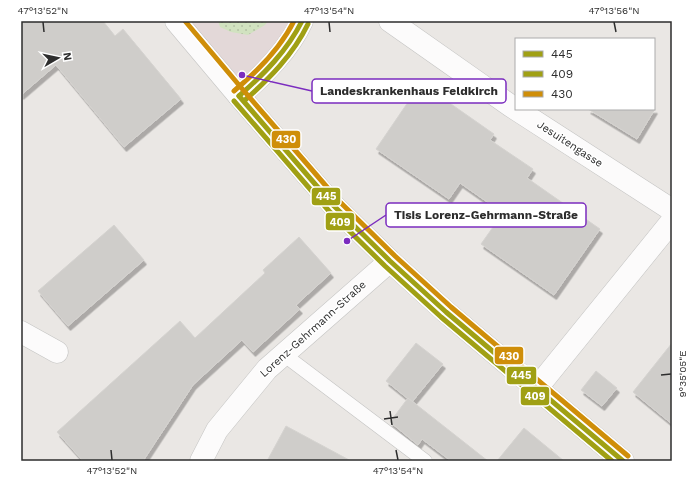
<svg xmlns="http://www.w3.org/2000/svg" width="693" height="482" font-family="'Work Sans',sans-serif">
<defs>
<pattern id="grass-dots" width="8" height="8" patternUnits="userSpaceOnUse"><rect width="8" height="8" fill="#d1e2c0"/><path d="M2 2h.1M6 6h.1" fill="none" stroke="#b4c2a5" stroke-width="1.8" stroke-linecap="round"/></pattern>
<filter id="shadow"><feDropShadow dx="2.5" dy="4.5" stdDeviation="0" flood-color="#0004"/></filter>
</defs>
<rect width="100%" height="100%" fill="#eae7e4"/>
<polygon fill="#e3d8d8" points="176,21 303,21 240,94"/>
<polygon fill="url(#grass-dots)" points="218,21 268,21 265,25 248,35 231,32 220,27"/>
<g fill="#cfcdca" stroke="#d5d3d0" filter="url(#shadow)">
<polygon points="21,21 103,21 115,36 123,29 181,99 124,147 56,65 21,95"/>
<polygon points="421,83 494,134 490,140 533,169 527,178 600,229 554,295 481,244 503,213 460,183 449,199 376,149"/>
<polygon points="588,109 655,109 637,139"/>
<polygon points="114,225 144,260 68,326 38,291"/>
<polygon points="299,237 331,273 296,305 300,309 253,352 242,340 193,385 143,461 83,461 57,432 180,321 195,338 265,273 263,270"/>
<polygon points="416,343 443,364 412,402 386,381"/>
<polygon points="672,343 672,424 633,392"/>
<polygon points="596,371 617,388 602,406 581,390"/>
<polygon points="408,398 488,461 451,461 422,439 418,445 390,422"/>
<polygon points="286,426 351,461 267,461"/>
<polygon points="524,428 564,461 497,461"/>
</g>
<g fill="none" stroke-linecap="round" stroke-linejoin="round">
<g stroke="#c4c4c3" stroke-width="15">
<polyline id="service" points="283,354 425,461"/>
</g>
<g stroke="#c4c4c3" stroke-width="23">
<g id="minor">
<polyline points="176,21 239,96 334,206 390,261 446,312 623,461"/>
<polyline points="390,21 511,106 672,210"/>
<path d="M 239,96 C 262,77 290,48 302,21"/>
<polyline points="21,332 57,352"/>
<polyline points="536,389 672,221"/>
<polyline points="201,461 217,430 267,369 390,261"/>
</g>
</g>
<use href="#service" stroke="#fcfbfb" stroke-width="14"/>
<use href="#minor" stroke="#fcfbfb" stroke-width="22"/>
<g stroke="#fff" stroke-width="8">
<g id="bus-1">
<polyline points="239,96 334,206 390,261 446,312 623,461"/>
<path d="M 239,96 C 264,74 287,51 302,21"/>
</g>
</g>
<g stroke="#fff" stroke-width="8">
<g id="bus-2">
<polyline points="234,101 329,211 385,266 441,317 612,461"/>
<path d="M 244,101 C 269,79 293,55 308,24"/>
</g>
</g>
<g stroke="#fff" stroke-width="8">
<g id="bus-3">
<polyline points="185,21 244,91 339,201 395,256 451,307 628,456"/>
<path d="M 234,91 C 258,71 280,49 294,21"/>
</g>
</g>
<use href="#bus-1" stroke="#a0a014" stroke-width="5"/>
<use href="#bus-2" stroke="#a0a014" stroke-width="5"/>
<use href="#bus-3" stroke="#cf8e09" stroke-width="5"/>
</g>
<path fill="none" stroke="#2d2d2d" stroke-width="1.5" d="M 43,22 L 44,32M 329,22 L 330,32M 614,22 L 616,32M 661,375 L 671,374M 390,411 L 392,425M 384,419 L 398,417M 111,450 L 112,460M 396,450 L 398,460"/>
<g text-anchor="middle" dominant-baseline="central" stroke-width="3" stroke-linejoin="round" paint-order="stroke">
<g font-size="11" fill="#2d2d2d" stroke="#fff">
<text transform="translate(570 144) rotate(33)">Jesuitengasse</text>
<text transform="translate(313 329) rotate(-42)">Lorenz-Gehrmann-Straße</text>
</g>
</g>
<path fill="none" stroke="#7b2cbf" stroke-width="1.5" d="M242 75L312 91M347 241L386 215"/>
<g fill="#7b2cbf" stroke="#fff" stroke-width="1.5">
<circle cx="242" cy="75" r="4"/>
<circle cx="347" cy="241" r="4"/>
</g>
<g fill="#fff" stroke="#7b2cbf" stroke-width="1.5">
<rect x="312" y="79" width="194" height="24" rx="4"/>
<rect x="386" y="203" width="200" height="24" rx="4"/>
</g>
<g font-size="12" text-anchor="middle" font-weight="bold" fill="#2d2d2d">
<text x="409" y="95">Landeskrankenhaus Feldkirch</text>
<text x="486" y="219">Tisis Lorenz-Gehrmann-Straße</text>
</g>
<g stroke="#fff" stroke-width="1.5">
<rect x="271" y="130" width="30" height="19" rx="4" fill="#cf8e09"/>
<rect x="311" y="187" width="30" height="19" rx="4" fill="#a0a014"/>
<rect x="325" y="212" width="30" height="19" rx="4" fill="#a0a014"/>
<rect x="494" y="346" width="30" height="19" rx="4" fill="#cf8e09"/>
<rect x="506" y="366" width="31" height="19" rx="4" fill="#a0a014"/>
<rect x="520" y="386" width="30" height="20" rx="4" fill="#a0a014"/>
</g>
<g font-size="11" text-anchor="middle" font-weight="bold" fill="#fff">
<text x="286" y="143">430</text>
<text x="326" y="200">445</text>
<text x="340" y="226">409</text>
<text x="509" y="360">430</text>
<text x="521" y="379">445</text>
<text x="535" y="400">409</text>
</g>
<rect width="693" height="482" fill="none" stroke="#ffffff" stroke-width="44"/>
<rect x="515" y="38" width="140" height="72" fill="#ffffff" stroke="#ababab"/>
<rect x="523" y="51" width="20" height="6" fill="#a0a014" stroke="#ababab"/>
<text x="551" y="58" font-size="12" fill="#2d2d2d">445</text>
<rect x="523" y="71" width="20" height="6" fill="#a0a014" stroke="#ababab"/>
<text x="551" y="78" font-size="12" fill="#2d2d2d">409</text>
<rect x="523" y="91" width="20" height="6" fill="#cf8e09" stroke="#ababab"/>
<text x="551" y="98" font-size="12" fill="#2d2d2d">430</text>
<g transform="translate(58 58) rotate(81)" stroke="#ffffff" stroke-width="3" paint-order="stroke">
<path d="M0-3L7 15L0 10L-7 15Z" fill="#2d2d2d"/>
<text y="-6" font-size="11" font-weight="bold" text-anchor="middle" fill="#2d2d2d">N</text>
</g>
<rect x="22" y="22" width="649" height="438" fill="none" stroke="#2d2d2d" stroke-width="1.5"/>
<g font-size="10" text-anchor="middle" fill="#2d2d2d">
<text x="43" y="14">47°13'52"N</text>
<text x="329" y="14">47°13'54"N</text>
<text x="614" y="14">47°13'56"N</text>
<text transform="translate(682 374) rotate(-90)" y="4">9°35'05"E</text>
<text x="112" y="474">47°13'52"N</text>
<text x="398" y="474">47°13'54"N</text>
</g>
</svg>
